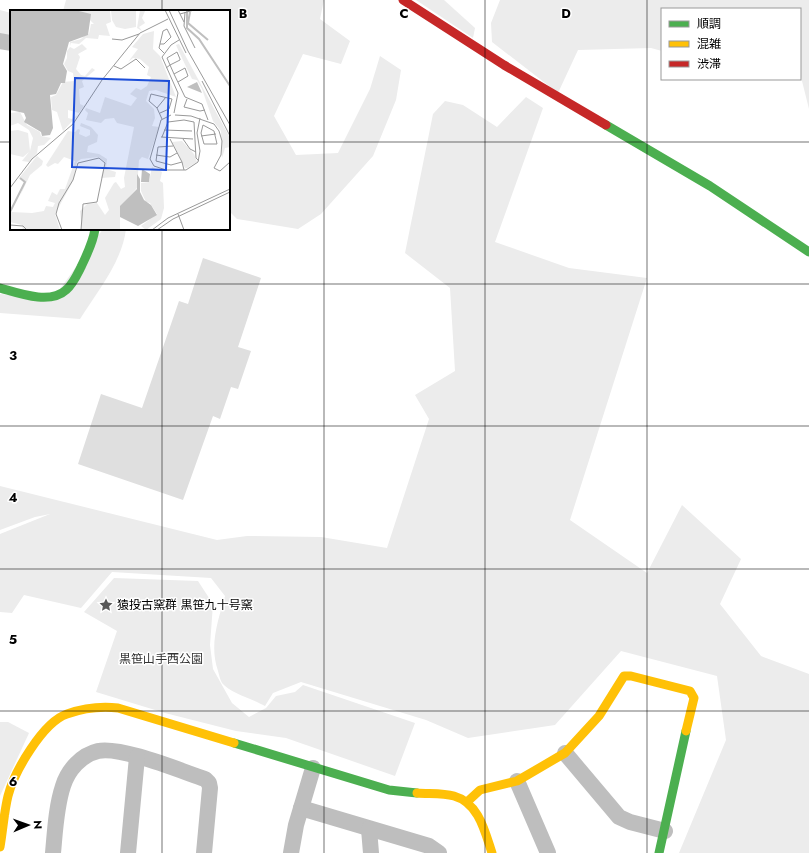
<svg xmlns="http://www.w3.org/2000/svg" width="809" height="853" font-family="Jost,'Noto Sans JP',sans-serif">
<rect width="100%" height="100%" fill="#fff"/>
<g fill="#ececec">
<polygon points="66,0 324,0 320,19 350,41 341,64 303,54 274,116 296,155 338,153 370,89 380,56 401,70 396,100 373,156 321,214 298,229 237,219 229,211 229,11 63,11"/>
<polygon points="416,0 444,0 475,28 473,38"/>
<polygon points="500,0 809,0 809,109 800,73 800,9 662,9 662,51 651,48 578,50 558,93 492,42 491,23"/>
<polygon points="0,10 11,13 11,36 0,35"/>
<path d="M 526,97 L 543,108 L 495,242 L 569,268 L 647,278 L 570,520 L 647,573 L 682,505 L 741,559 L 720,604 L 761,656 L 809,674 L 809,853 L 679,853 L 726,740 L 717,676 L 621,651 L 555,725 L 468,738 L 426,720 L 301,682 L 273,693 L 265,706 C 253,699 230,693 222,683 C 220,680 219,674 218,671 C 209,645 218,621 225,596 L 211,578 L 112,572 L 81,608 L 24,595 L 12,613 L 0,612 L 0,534 L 50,514 L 35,517 L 0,530 L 0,486 L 217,540 L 247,536 L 321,537 L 387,548 L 429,419 L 415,395 L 455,371 L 450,288 L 405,253 L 433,114 L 445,101 L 463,105 L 497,127 Z"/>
<path d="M 103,229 L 126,229 C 122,262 97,292 80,319 L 0,313 L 0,294 L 53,299 Z"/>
<polygon points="114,578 198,581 213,604 210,645 213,669 232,703 249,717 266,708 276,696 295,692 303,685 415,723 395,776 286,738 236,731 165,713 96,692 117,631 84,612"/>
<polygon points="0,722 8,722 29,733 0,796"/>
</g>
<polygon fill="#dfdfdf" points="203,258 261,278 238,347 251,351 238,389 231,387 220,419 213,416 183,500 78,464 101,394 142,408 179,301 188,304"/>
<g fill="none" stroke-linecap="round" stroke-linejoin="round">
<g stroke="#bebebe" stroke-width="16">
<polyline points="0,41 11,43"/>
<polyline points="565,753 619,817 630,822 665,831"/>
<polyline points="517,781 548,853"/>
<polyline points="301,808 429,846 439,853"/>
<polyline points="369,829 371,853"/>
<path d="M 53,853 C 55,832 56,807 63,786 C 68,770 81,755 98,751 C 121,746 181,771 205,779 L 209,783 L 210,788 L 204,853"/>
<polyline points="128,853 137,757"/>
<polyline points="291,853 296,825 313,768"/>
</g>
<g stroke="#4caf50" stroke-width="9">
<polyline points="606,125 710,186 809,252"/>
<path d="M 0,288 C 18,293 50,305 66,290 C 73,284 77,275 81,267 C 87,254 93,243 95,229"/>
<polyline points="234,743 389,790 417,793"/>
<polyline points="659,853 686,731"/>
</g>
<g stroke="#ffc107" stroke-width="9">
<path d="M 417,793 C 429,794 443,793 454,796 C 479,803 485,832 492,853"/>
<polyline points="467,802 480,790 517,781 565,753 599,716 624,676 631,676 690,691 694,698 686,731"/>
<path d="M 0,847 C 3,830 4,812 8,796 C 14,772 43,722 67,714 C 84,708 100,706 118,708 L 234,743"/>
</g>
<polyline stroke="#c62828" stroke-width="9" points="403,0 504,65 606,125"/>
</g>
<path fill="none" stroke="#000" stroke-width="1" stroke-opacity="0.55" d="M 162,0 L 162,11M 324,0 L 324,853M 485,0 L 485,853M 647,0 L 647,853M 0,142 L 11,142M 229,142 L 809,142M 162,229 L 162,853M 0,284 L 809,284M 0,426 L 809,426M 0,569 L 809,569M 0,711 L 809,711"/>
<defs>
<g id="sight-bare" transform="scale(1.08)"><path d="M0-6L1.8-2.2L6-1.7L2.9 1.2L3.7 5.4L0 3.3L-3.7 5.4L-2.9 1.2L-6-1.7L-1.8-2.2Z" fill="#595959" stroke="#fff" stroke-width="2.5" paint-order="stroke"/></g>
</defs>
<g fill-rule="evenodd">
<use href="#sight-bare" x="106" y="605"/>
</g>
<g text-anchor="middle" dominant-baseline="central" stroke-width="3" stroke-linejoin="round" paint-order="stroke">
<g font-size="12" fill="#000" stroke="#fff" text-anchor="start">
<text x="117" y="605">猿投古窯群 黒笹九十号窯</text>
</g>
<g font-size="12" fill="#333" stroke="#fff">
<text x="161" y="659">黒笹山手西公園</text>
</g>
</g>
<g transform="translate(10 10)">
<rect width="220" height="220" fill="#fff"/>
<path d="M 66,0 L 100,0 L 101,12 L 96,14 L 100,26 L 89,25 L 88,29 L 76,28 L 69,34 L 61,33 L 61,36 L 60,32 L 71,29 L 77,23 L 79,24 L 81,14 L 84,14 L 73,3 ZM 101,0 L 126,0 L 126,17 L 115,19 L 106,17 L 102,10 ZM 130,0 L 135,1 L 132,8 L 135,13 L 129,17 L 132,21 L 127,18 ZM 144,21 L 143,39 L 150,46 L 166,87 L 146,80 L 139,81 L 136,91 L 144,99 L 145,108 L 142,116 L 149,117 L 138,149 L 132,147 L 129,150 L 127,178 L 110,197 L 110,219 L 72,220 L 70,201 L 77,194 L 87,193 L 95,205 L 99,200 L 95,188 L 104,173 L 106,172 L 111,179 L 115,177 L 114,168 L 124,117 L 107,113 L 104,108 L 95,109 L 91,113 L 76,110 L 78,103 L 75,100 L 76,98 L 90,103 L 95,87 L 121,96 L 127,88 L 120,84 L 126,78 L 131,80 L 137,76 L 141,67 L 137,65 L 139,57 L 130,49 L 123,48 L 118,52 L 128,39 L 122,37 L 128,30 L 133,24 ZM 72,34 L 77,39 L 68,44 L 70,47 L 66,59 L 71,65 L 75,66 L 82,58 L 85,60 L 72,71 L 74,77 L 69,79 L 70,94 L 74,96 L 69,103 L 58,100 L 58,108 L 62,109 L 68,105 L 53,121 L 47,102 L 42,100 L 41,87 L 46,85 L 53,72 L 64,71 L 63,63 L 58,61 L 54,54 L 57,48 L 57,41 L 60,37 L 64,39 ZM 169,34 L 220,128 L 220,137 L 215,138 L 212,148 L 211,121 L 203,111 L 192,79 L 187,70 L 182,69 L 170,44 L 166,35 ZM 10,102 L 17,115 L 30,122 L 31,126 L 41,128 L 34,135 L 28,136 L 27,143 L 19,152 L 12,151 L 19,142 L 13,147 L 0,144 L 0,121 L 8,120 L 18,123 L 20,141 L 23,128 L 19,120 L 8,113 L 0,116 L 0,103 ZM 71,113 L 81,117 L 88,125 L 87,132 L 78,136 L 77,142 L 89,144 L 97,149 L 96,159 L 106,162 L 105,167 L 91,168 L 95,152 L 89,147 L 71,149 L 67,152 L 63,171 L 45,204 L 50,220 L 13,220 L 12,215 L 0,212 L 1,202 L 22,203 L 34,201 L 36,196 L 43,197 L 45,193 L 38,191 L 42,182 L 47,185 L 50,179 L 55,179 L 65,151 L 54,147 L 48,154 L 45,153 L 38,157 L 36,155 L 58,121 L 65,122 L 68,119 L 70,120 L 69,124 L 76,127 L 80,125 L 80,120 L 70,116 ZM 172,131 L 184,144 L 187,152 L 177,158 L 175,158 L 162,132 ZM 27,146 L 33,151 L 32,155 L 20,165 L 10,186 L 15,172 L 9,168 ZM 142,157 L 152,162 L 150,171 L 153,173 L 154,198 L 151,209 L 136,220 L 131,216 L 147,204 L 140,193 L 136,192 L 131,181 L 131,173 L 139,172 Z" fill="#ececec"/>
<path d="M 0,0 L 65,0 L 81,4 L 78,25 L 59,32 L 53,54 L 57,61 L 55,73 L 51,73 L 46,84 L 40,85 L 43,118 L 40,125 L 32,126 L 31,122 L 14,112 L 16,108 L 14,103 L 0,100 ZM 187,72 L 192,83 L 177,77 ZM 132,159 L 140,164 L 139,172 L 131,172 ZM 127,164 L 130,169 L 130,182 L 134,190 L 141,195 L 147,205 L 128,216 L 110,207 L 110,196 L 127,179 Z" fill="#bfbfbf"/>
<path fill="none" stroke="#bfbfbf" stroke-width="2" d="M 177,0 L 177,18 L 189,29 L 220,76M 180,2 L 178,13 L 198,30M 0,202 L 15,172 L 10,168"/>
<path fill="none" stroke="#999" stroke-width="1" d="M 155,0 L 176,43M 159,0 L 178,41 L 220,115M 168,0 L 174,12M 175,2 L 174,16 L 185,38M 170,4 L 184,0M 102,29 L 112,30 L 129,24M 150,34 L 154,34 L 161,27 L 157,19 L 153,21 L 149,38 L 154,43M 104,56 L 111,59 L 126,49 L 135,58M 156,58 L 160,55 L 170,50 L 170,49 L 167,42 L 157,48 L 160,55 L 164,64 L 175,87 L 192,94 L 198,110M 164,64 L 175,58 L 178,66 L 168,72M 192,71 L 220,126M 177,89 L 174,97 L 190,101 L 195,100M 147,98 L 156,87M 150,103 L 159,99 L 162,89 L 141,84 L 139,91 L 147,98 L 152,109M 164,103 L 168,83 L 152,47 L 161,35 L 169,30M 161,105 L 151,110 L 140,149 L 144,156 L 156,160 L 176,160 L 188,152 L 190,141 L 187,123 L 190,108M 165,105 L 181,106 L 204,114 L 209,121 L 212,131 L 211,145 L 204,158 L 210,161 L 220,152M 193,115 L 204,121 L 207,134 L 194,134 L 191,123 ZM 154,120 L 182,121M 191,126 L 206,124M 151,127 L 183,129M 152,127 L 158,112 L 174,110 L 184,112 L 186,148 L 189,151M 160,129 L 172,152 L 174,160M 173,129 L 180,139 L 186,142M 163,136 L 148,137 L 146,151 L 161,155 L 172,152M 146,145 L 160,147 L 167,143M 0,178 L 22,149 L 63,114 L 92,70 L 130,23 L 158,9M 168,204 L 174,220M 0,215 L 13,216 L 17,220M 52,220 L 46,204 L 49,193 L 63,170 L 68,153 L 89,148 L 95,153 L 87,192 L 73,194 L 71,220M 142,220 L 158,208 L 220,179M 147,220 L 163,209 L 220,182"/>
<path fill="#1d4ed8" fill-opacity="0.15" stroke="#1d4ed8" stroke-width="2" d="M 65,68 L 159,71 L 156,160 L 62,157 Z"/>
<rect width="220" height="220" fill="none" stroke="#000" stroke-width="2"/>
</g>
<g font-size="13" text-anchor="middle" font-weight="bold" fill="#000" stroke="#fff" stroke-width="3" stroke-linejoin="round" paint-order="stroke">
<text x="243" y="18">B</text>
<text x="404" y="18">C</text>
<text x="566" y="18">D</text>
<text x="13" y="360">3</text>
<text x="13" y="502">4</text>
<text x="13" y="644">5</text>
<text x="13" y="786">6</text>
</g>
<rect x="661" y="8" width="140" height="72" fill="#ffffff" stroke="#999999"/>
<rect x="669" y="21" width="20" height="6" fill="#4caf50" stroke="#999999"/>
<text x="697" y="28" font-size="12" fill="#000000">順調</text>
<rect x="669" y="41" width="20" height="6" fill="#ffc107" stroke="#999999"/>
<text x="697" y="48" font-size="12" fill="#000000">混雑</text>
<rect x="669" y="61" width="20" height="6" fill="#c62828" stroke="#999999"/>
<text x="697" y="68" font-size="12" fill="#000000">渋滞</text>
<g transform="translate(28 825) rotate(88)" stroke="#ffffff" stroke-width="3" paint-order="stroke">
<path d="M0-3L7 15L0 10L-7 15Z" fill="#000000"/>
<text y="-6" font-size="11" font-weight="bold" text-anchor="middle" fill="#000000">N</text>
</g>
</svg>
